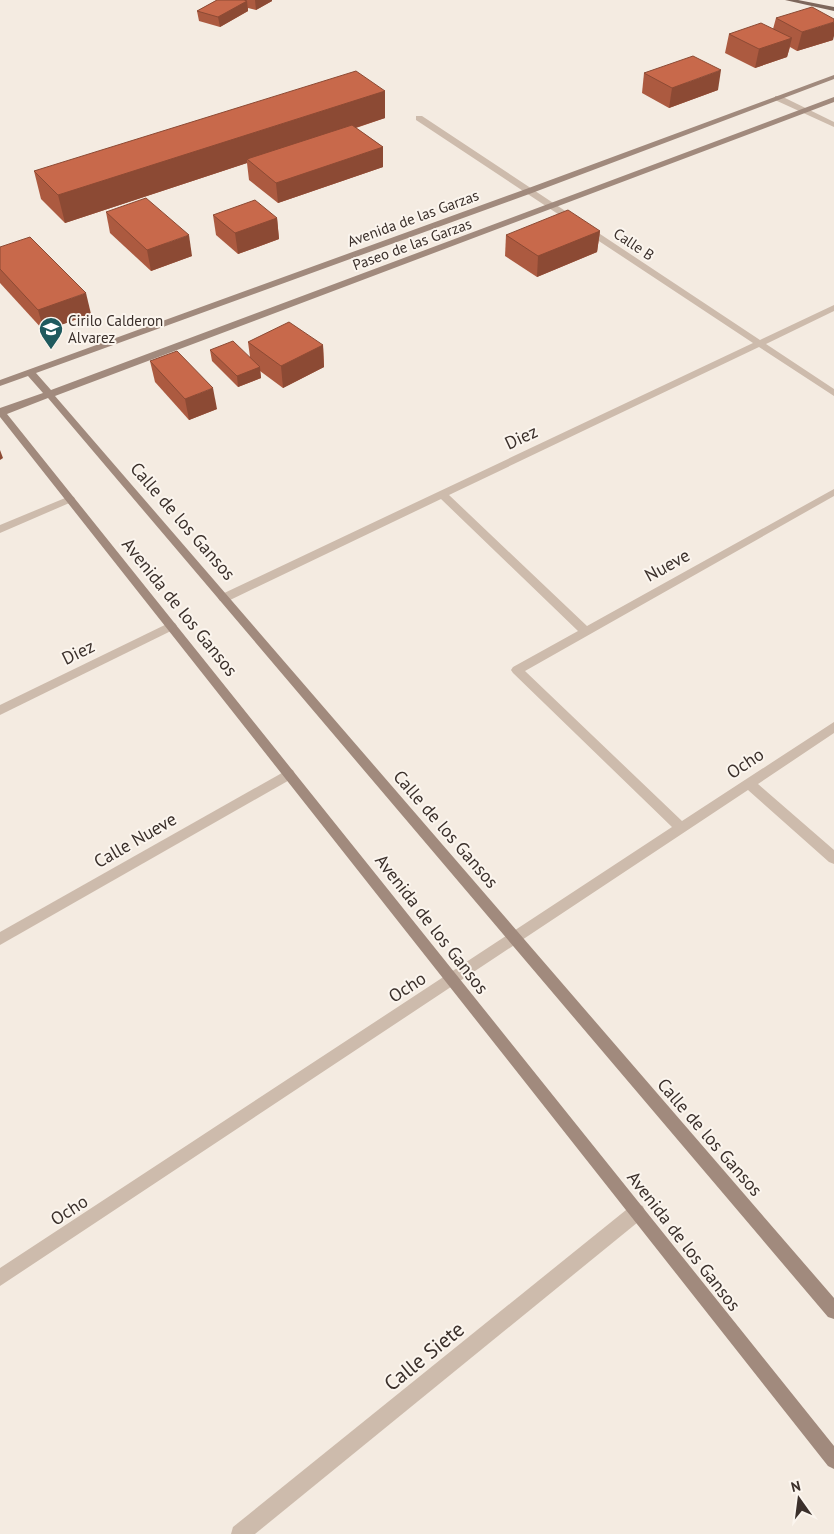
<svg xmlns="http://www.w3.org/2000/svg" width="834" height="1534" font-family="'PT Sans',sans-serif">
<rect width="100%" height="100%" fill="#f4ebe1"/>
<g fill="none" stroke-linecap="round" stroke-linejoin="round">
<g fill="#cdbbac" fill-rule="evenodd">
<polygon points="775,96 781,96 834,122 834,127 775,100"/>
<polygon points="416,116 422,116 760,340 834,305 834,311 766,344 834,389 834,396 759,347 449,495 587,626 834,489 834,496 525,671 682,821 834,722 834,733 758,784 834,850 834,864 829,862 748,790 0,1286 0,1268 672,827 513,673 511,670 513,667 578,631 441,499 228,601 220,601 218,598 220,595 753,343 416,120"/>
<polygon points="70,496 74,497 75,499 74,501 0,533 0,525"/>
<polygon points="171,622 175,623 177,626 175,629 0,715 0,705"/>
<polygon points="289,769 293,770 295,774 293,778 0,945 0,932"/>
<polygon points="637,1204 643,1206 645,1212 643,1218 255,1534 231,1534 233,1527 631,1206"/>
</g>
<polygon fill="#a18a7d" fill-rule="evenodd" points="834,75 834,79 532,193 36,373 51,390 834,97 834,102 55,396 834,1298 834,1319 828,1317 48,398 7,414 834,1446 834,1469 828,1466 0,417 0,408 43,393 28,376 0,386 0,380 526,189"/>
<polygon fill="#7d675c" fill-rule="evenodd" points="785,0 798,0 834,7 834,11"/>
</g>
<g fill="#ac5a40">
<polygon points="217,0 272,0 272,1 256,10 248,8 248,11 220,27 199,21 197,11"/>
<polygon points="776,18 833,40 797,51 790,47 787,57 755,68 725,53 729,34 773,29"/>
<polygon points="644,73 718,90 669,108 642,93"/>
<polygon points="385,91 385,118 356,128 383,147 383,167 278,203 249,180 247,163 65,223 41,199 34,171"/>
<polygon points="106,212 192,256 151,271 110,233"/>
<polygon points="213,215 277,218 279,239 238,254 216,235"/>
<polygon points="600,231 597,252 537,277 505,256 506,235"/>
<polygon points="0,247 91,314 44,331 0,283"/>
<polygon points="248,342 323,345 324,367 283,388 260,371 261,378 238,387 212,361 210,350 250,357"/>
<polygon points="150,361 217,409 189,420 155,382"/>
</g>
<g fill="#8c4a34">
<polygon points="255,0 272,0 272,1 256,10"/>
<polygon points="247,1 248,11 220,27 218,17"/>
<polygon points="834,22 834,36 833,40 797,51 802,32"/>
<polygon points="792,38 787,57 755,68 759,49"/>
<polygon points="721,70 718,90 669,108 672,88"/>
<polygon points="385,91 385,118 250,162 247,159 247,163 65,223 58,195"/>
<polygon points="383,147 383,167 278,203 276,183"/>
<polygon points="277,218 279,239 238,254 235,233"/>
<polygon points="600,231 597,252 537,277 538,256"/>
<polygon points="189,235 192,256 151,271 147,250"/>
<polygon points="86,293 91,314 44,331 38,310"/>
<polygon points="323,345 324,367 283,388 281,366"/>
<polygon points="260,367 261,378 238,387 237,376"/>
<polygon points="213,388 217,409 189,420 185,399"/>
<polygon points="0,450 3,458 0,460"/>
</g>
<g fill="#c8694b" stroke="#8c4a34">
<polygon points="217,0 244,0 247,1 218,17 197,11"/>
<polygon points="812,7 834,19 834,22 802,32 776,18"/>
<polygon points="761,23 792,38 759,49 729,34"/>
<polygon points="693,56 721,70 672,88 644,73"/>
<polygon points="356,71 385,91 58,195 34,171"/>
<polygon points="352,125 383,147 276,183 247,159"/>
<polygon points="146,198 189,235 147,250 106,212"/>
<polygon points="255,200 277,218 235,233 213,215"/>
<polygon points="568,210 600,231 538,256 506,235"/>
<polygon points="30,237 86,293 38,310 0,269 0,247"/>
<polygon points="289,322 323,345 281,366 248,342"/>
<polygon points="233,341 260,367 237,376 210,350"/>
<polygon points="177,351 213,388 185,399 150,361"/>
</g>
<defs>
<g id="school-pin" transform="scale(1.25)"><path d="M0 17L-7.5 6A9.5 9.5 0 1 1 7.5 6Z" fill="#1f5a5e" stroke="#fbf5ee"/><path d="M0-5L7-2L0 1L-7-2ZM-4 1L0 2.5L4 1V4Q0 6-4 4Z" fill="#fff"/></g>
</defs>
<g fill-rule="evenodd">
<use href="#school-pin" x="51" y="329"/>
</g>
<g text-anchor="middle" dominant-baseline="central" stroke-width="4" stroke-linejoin="round" paint-order="stroke">
<g font-size="15" fill="#3b302b" stroke="#fbf5ee">
<text transform="translate(413 218) rotate(-20)">Avenida de las Garzas</text>
<text transform="translate(412 244) rotate(-20)">Paseo de las Garzas</text>
<text transform="translate(634 244) rotate(34)">Calle B</text>
</g>
<g font-size="15" fill="#3b302b" stroke="#fbf5ee" text-anchor="start">
<text x="68" y="320">Cirilo Calderon<tspan x="68" dy="17">Alvarez</tspan></text>
</g>
<g font-size="18" fill="#3b302b" stroke="#fbf5ee">
<text transform="translate(521 437) rotate(-25)">Diez</text>
<text transform="translate(183 521) rotate(49)">Calle de los Gansos</text>
<text transform="translate(667 565) rotate(-29)">Nueve</text>
<text transform="translate(180 607) rotate(51)">Avenida de los Gansos</text>
<text transform="translate(78 652) rotate(-26)">Diez</text>
<text transform="translate(745 763) rotate(-34)">Ocho</text>
<text transform="translate(446 829) rotate(49)">Calle de los Gansos</text>
<text transform="translate(135 840) rotate(-30)">Calle Nueve</text>
<text transform="translate(432 924) rotate(52)">Avenida de los Gansos</text>
<text transform="translate(407 987) rotate(-33)">Ocho</text>
<text transform="translate(710 1137) rotate(49)">Calle de los Gansos</text>
<text transform="translate(69 1210) rotate(-33)">Ocho</text>
<text transform="translate(684 1241) rotate(52)">Avenida de los Gansos</text>
</g>
<g font-size="21" fill="#3b302b" stroke="#fbf5ee">
<text transform="translate(424 1356) rotate(-39)">Calle Siete</text>
</g>
</g>
<g transform="translate(799 1499) rotate(346)" stroke="#fbf5ee" stroke-width="4" paint-order="stroke">
<path d="M0-4L9 19L0 12L-9 19Z" fill="#3b302b"/>
<text y="-8" font-size="14" font-weight="bold" text-anchor="middle" fill="#3b302b">N</text>
</g>
</svg>
